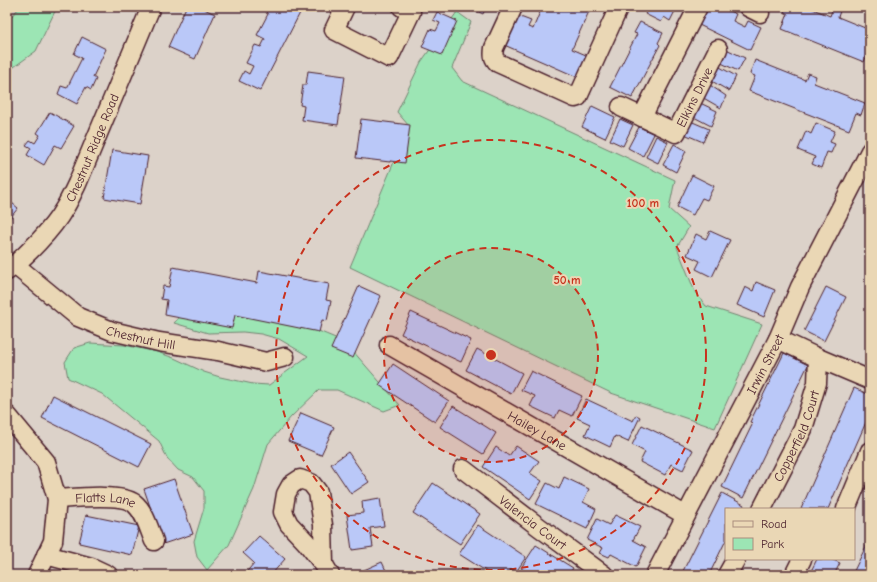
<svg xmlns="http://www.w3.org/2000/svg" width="877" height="582" font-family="'Comic Neue',sans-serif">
<rect width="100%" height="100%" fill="#dcd2c9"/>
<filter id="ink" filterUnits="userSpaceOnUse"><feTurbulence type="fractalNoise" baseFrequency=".025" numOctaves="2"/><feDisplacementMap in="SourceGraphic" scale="8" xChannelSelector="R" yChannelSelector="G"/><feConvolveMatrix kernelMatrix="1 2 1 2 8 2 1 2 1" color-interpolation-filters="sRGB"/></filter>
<g filter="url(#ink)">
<g fill="#9ce5b4" stroke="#738270">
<polygon points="20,7 57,7 36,51 7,72 7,21"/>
<polygon points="457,12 471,22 452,68 462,81 675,180 669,209 689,227 677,247 695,292 706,306 762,324 715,428 611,393 350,267 409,126 397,112 421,62"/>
<polygon points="185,311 220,312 309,327 345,342 400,405 384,411 337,390 319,390 291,417 268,444 254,489 229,545 207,570 197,557 194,541 204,508 204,491 193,477 178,470 167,458 159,441 102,394 68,378 65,362 74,348 90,343 124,345 157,352 174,358 204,372 220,377 253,384 269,385 308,356 279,339 261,334 243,332 208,333 174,323"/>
</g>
<g fill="#bac8f8" stroke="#4a1f2b">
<polygon points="186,7 200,7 215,14 195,59 168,47"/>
<polygon points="269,7 303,7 260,91 239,81 244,71 249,74 253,66 246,63 255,45 261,47 265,39 257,35 268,14 266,13"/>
<polygon points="468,7 486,7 483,14"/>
<polygon points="542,7 591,7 572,49 593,58 584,80 502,44 515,15 531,21 528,27 533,29"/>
<polygon points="649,7 677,7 670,21 664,17 661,22 645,14"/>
<polygon points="703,7 711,9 711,7 720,7 736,14 733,21 745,27 748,21 761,27 750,50 695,23"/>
<polygon points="786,7 808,7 830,16 833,8 840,11 838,17 870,30 870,48 864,62 782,29 788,14 784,12"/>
<polygon points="437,12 457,21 442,55 422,47 430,29 436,31 440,23 433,20"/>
<polygon points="640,22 663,33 658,43 660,45 632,98 610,87 637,34 634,33"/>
<polygon points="82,37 106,49 93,77 96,79 91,90 86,87 77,104 58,94 61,86 67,88 82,58 74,54"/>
<polygon points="724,48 745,58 738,71 717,61"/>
<polygon points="755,60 805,80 808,73 816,76 814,83 865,103 861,115 856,113 849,130 749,91 755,76 750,74"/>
<polygon points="716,65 736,76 729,91 710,80"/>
<polygon points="308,71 345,76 338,125 302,120 304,106 300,105 303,85 306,85"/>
<polygon points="707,83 726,96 721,108 700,96"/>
<polygon points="698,102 717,111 711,126 692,116"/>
<polygon points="592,106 615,117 605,138 582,127"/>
<polygon points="50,112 74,126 61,148 55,145 44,165 27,155 31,148 26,145 30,140 35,143 40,135 37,133"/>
<polygon points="361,119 410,125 405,163 390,161 390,162 356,158"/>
<polygon points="620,119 633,125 623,146 610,140"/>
<polygon points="688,120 709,129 703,142 682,133"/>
<polygon points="816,123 835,131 830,142 835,144 831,153 827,152 821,168 812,164 815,157 798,150 806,131 811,134"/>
<polygon points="639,127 654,134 643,156 628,148"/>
<polygon points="656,136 668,142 658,163 646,157"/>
<polygon points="674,144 686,151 676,172 663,165"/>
<polygon points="112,150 148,156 140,204 104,198"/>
<polygon points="692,175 714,186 707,200 702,198 693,215 677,207"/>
<polygon points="7,199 18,208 7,222"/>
<polygon points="710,231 730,240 712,277 696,269 700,261 687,255 696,234 706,239"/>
<polygon points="173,267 257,283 259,271 329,284 326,300 331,301 327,321 322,320 319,332 235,315 232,328 165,315 167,300 161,299 163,286 169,287"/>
<polygon points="756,282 775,290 764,317 737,305 745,287 753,291"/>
<polygon points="359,286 381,296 353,358 331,349"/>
<polygon points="826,287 846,297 824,341 804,331"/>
<polygon points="411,312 471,340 461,362 401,334"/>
<polygon points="477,349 522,373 511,394 466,370"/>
<polygon points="784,353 808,365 743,498 722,487 753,423 750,422"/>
<polygon points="393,364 449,401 435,422 379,385"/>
<polygon points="531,371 582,396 572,416 559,410 555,418 530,406 535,396 521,390"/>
<polygon points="854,388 870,395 870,413 828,509 801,509"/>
<polygon points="53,395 151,444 139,467 42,418"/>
<polygon points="586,399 633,421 636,415 640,417 628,442 615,436 610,447 585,435 590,424 577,418"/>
<polygon points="453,406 496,433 483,454 440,427"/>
<polygon points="301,413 334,427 321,455 288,441"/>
<polygon points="642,425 693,450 683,470 671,464 665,475 640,462 645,452 632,445"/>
<polygon points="516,446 539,461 530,473 542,481 530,499 483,467 496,447 509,456"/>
<polygon points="348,452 369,482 351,494 331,464"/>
<polygon points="564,477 589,489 583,502 596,509 587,529 536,504 547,483 559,489"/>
<polygon points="174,479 193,534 163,544 144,489"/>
<polygon points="433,483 480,514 460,544 413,513"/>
<polygon points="722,493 744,505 742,509 726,509 726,540 709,575 681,575"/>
<polygon points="380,498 384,526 370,528 373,547 352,550 347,515 363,513 362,501"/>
<polygon points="86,515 139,526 132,555 79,543"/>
<polygon points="615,515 640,527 633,540 646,547 636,567 611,554 609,557 600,553 603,548 587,540 597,519 609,525"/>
<polygon points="478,525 526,557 514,575 492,575 459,554"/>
<polygon points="259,536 285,559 271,575 244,575 254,563 243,553"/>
<polygon points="868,542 870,543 870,575 852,575"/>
<polygon points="536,545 573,568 569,575 532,575 521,568"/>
<polygon points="817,559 831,559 840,563 834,575 809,575"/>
<polygon points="382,562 388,575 366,575 364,570"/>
</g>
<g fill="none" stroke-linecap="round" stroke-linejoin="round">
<g stroke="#4a1f2b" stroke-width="21">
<g id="minor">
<polyline points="345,7 334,30 389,58 411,12 402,7"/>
<path d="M 513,7 L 494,48 C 493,55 493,58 498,63 L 575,98 L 578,97 L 619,7"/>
<polyline points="748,7 760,13"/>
<path id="s1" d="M 621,107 L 676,133 L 718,49"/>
<polyline points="642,117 698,7"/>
<path id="s2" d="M 15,265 L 78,317 L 112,331 L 159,342 L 218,351 L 266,362 L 285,357"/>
<path id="s3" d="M 7,271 C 26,256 52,230 64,209 C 69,201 73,192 77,184 L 151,7"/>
<path id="s4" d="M 389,345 L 685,515"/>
<polyline points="818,358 870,380"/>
<polyline points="7,415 46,462 57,499 53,541 37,575"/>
<path id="s5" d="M 463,469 L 539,527 L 604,575"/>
<path id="s6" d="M 57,499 C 74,498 121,493 134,503 C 145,512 149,529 154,541"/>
<path id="s7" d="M 762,509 L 803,429 L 817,383 L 818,358 L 778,339"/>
<polyline points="846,509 870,451"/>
<polyline points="46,555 91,567 108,575"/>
<polyline points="324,565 323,525 318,492 311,483 300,479 291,485 286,494 283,512 289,524 306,542 324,565 330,575"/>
<path id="s8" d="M 655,575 L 778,339 L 800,287 L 870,151"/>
<polyline points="727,575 736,559"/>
<polyline points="794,575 802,559"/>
</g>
</g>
<use href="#minor" stroke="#ead7b5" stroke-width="18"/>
</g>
</g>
<circle cx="491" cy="355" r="107" fill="#c8321e" fill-opacity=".12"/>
<g fill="none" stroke="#c8321e" stroke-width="2" stroke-dasharray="7 5">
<circle cx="491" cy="355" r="107"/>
<circle cx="491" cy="355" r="215"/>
</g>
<g text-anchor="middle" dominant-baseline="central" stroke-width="4" stroke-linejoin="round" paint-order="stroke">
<g font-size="13" fill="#4a1f2b" stroke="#ead7b5">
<text stroke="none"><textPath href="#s1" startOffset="101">Elkins Drive</textPath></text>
<text stroke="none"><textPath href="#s3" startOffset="152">Chestnut Ridge Road</textPath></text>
<text stroke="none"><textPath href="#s2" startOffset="148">Chestnut Hill</textPath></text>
<text stroke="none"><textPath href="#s8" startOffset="238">Irwin Street</textPath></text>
<text stroke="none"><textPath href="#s4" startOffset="171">Hailey Lane</textPath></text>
<text stroke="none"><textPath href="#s7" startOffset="81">Copperfield Court</textPath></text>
<text stroke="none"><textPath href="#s6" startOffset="49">Flatts Lane</textPath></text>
<text stroke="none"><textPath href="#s5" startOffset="88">Valencia Court</textPath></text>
</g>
</g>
<circle cx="491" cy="355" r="6" fill="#c8321e" stroke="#ead7b5" stroke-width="2"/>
<g font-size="12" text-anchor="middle" font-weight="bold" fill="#c8321e" stroke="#ead7b5" stroke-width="4" stroke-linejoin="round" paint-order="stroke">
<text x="643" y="207">100 m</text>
<text x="567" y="284">50 m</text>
</g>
<rect width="877" height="582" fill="none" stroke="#ead7b5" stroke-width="24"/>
<rect x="12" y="12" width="853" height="558" fill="none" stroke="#4a1f2b" stroke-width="1.5" filter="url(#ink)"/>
<rect x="725" y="508" width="130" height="52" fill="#ead7b5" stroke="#aa8d7e"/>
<rect x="733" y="521" width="20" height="6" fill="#ead7b5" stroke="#aa8d7e"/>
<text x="761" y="528" font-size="12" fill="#4a1f2b">Road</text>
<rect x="733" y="538" width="20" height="12" fill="#9ce5b4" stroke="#aa8d7e"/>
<text x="761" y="548" font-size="12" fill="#4a1f2b">Park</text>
</svg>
